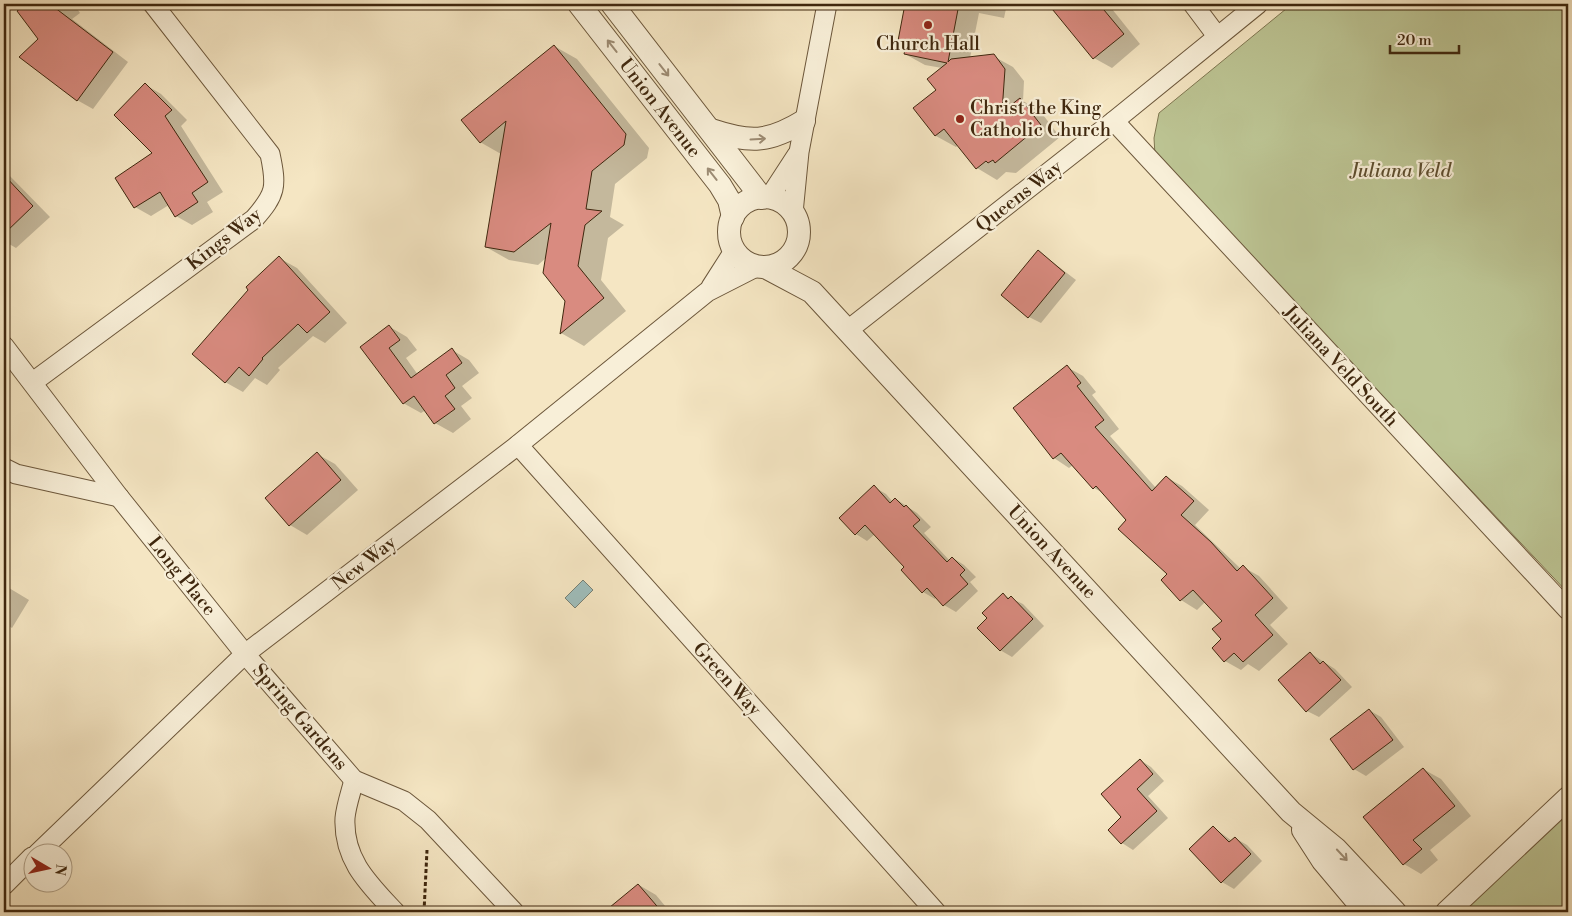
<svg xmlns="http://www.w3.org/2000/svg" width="1572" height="916" font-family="'Libre Bodoni',serif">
<rect width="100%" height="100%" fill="#f5e6c3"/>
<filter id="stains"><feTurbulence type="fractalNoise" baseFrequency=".004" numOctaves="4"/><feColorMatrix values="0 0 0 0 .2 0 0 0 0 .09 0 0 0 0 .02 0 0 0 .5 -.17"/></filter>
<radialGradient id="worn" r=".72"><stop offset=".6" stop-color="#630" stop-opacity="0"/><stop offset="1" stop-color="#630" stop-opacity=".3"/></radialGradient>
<g fill="#bcc493" stroke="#7e7650">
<polygon points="1292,4 1568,4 1568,593 1155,155 1154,138 1159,113"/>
<polygon points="1568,813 1568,912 1462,912"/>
</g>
<polygon fill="#9fbebc" stroke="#798276" points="583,580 593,590 575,608 565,598"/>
<g fill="#0003">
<polygon points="29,4 74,4 80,13 72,19 128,62 93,109 77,100 40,39 19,11"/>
<polygon points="906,4 1007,4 1004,18 979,13 970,58 993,56 1013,67 1024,81 1023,101 1040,111 1060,137 1016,173 1006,172 997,180 977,168 958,145 956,147 936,136 915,109 937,90 942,68 925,65 905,54 906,50 898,45"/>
<polygon points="1050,4 1108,4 1140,44 1112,68 1094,58"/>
<polygon points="554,46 577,59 649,148 647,158 615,184 610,217 624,225 608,238 601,280 626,311 584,346 561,333 566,301 546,258 538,265 509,260 486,247 501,154 480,142"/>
<polygon points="146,85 161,94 187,120 181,126 223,192 207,202 213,212 192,225 176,216 169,205 151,216 135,207 154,154"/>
<polygon points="4,170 50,217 16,248 4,241"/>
<polygon points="1038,251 1076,280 1041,323 1029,317"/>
<polygon points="279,258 297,268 347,323 325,343 313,336 278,368 280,370 267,385 255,378 243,392 225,382"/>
<polygon points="390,327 407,337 417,350 406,358 418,375 452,350 469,360 479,373 462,386 472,398 461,406 471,419 453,433 435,423 426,410 421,413 403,403 362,348"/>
<polygon points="1067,367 1083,376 1096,392 1092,395 1119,429 1110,436 1156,488 1166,477 1182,486 1209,510 1195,525 1241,569 1243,567 1259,576 1288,608 1270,625 1288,644 1259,671 1248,664 1241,670 1225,661 1224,621 1206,601 1197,610 1181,600 1162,580 1169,574 1105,494 1094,488 1073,465 1069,468 1054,458"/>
<polygon points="317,454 335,464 358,490 307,535 290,525"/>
<polygon points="874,487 886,494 893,502 896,499 917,513 931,527 924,533 950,561 953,558 964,565 976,577 970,582 978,591 956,612 944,605 936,597 935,599 923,592 905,567 875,534 867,541 856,534"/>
<polygon points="4,585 29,600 12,628 4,623"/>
<polygon points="1003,595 1023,604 1044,626 1012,657 1000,650 989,618"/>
<polygon points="1310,653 1335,669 1352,687 1319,717 1307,711"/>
<polygon points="1369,710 1381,717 1404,747 1366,776 1354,769 1331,739"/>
<polygon points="1140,760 1151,767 1164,781 1148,796 1168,818 1133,850 1122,843 1123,818"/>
<polygon points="1423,769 1441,779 1471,816 1430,850 1438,860 1421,874 1404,864"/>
<polygon points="1213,827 1232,841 1235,838 1247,845 1262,861 1234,889 1222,882 1190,849"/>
<polygon points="639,885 656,895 670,912 606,912"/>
</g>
<g fill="#d98b80" stroke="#3f270e">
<polygon points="26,4 50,4 113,52 77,101 19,57 38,39 17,11"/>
<polygon points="905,4 959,4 948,62 951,59 994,54 1005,69 1002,112 1020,98 1041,125 995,163 993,160 988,163 986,161 976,169 944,129 935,136 913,108 936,90 927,79 947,63 904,54 905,50 897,46"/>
<polygon points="1048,4 1099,4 1124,34 1093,59"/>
<polygon points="554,45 626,134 624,145 592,171 586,209 602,211 585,225 578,266 604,298 560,334 565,301 543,273 551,223 514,252 485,247 506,121 480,143 461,120"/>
<polygon points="145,83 172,110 165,116 208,182 192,193 198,202 175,217 160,192 134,208 115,178 152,153 114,115"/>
<polygon points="4,175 33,206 4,234"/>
<polygon points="1038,250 1065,273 1028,318 1001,295"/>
<polygon points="279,256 330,312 307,333 298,324 262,358 263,359 249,376 239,367 225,383 192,354 248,290 246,287"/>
<polygon points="389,325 400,340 389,348 411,378 452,348 462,363 446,375 455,388 445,396 455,409 434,424 414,396 403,404 360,347"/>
<polygon points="1067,365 1081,383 1077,386 1104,420 1095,427 1152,491 1166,476 1194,501 1181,515 1211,542 1237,571 1243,565 1273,598 1255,615 1273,635 1243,662 1234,653 1224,662 1212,648 1221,639 1212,629 1222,621 1193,590 1180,601 1161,580 1167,574 1118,529 1126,520 1096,486 1093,489 1061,453 1053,459 1013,408"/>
<polygon points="317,452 341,480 289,526 265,498"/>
<polygon points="874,485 890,503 895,498 904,507 906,505 920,520 913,526 947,562 952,557 965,570 960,575 968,584 943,606 927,588 922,593 901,570 904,567 865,525 855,535 839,518"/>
<polygon points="1003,593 1008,599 1011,596 1033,619 1000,651 977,628 987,618 982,613"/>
<polygon points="1310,652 1320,664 1323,661 1341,680 1306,712 1278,680"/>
<polygon points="1369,709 1393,740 1353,770 1330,739"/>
<polygon points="1140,759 1153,774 1137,789 1157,811 1121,844 1108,830 1121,817 1101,794"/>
<polygon points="1423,768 1455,806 1413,840 1422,849 1403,865 1363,817"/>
<polygon points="1213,826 1229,842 1235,837 1251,854 1221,883 1189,849"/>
<polygon points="638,884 662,912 604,912"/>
</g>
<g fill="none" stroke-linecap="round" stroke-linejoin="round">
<g stroke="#6c573b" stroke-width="21">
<g id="minor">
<polyline points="1193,4 1217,36"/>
<polyline points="1114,121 1568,610"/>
<polyline points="769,198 797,155"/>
<polyline points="793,213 799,152 827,4"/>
<polyline points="711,287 734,251"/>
<polyline points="848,330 1114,121 1258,4"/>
<polyline points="4,346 119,497 245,654 354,780 404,801 428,820 514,912"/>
<path d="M 33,382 L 254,219 C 276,194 277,187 270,154 L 153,4"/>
<polyline points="518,445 936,912"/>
<polyline points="4,468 16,474 119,497"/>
<path d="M 354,780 C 351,792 346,806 345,818 C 343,860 369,884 395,912"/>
<polyline points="37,854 245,654 518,445 707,292 758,266"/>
<polyline points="4,885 32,857"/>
</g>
</g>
<g stroke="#6c573b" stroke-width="24">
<g id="tertiary">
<polyline points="579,4 720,185 729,200 733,217"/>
<polyline points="612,4 762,198"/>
<path d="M 711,130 C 750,143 768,143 804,121"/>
<circle cx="764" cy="232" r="35"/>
<polyline points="765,267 812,292 1291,812 1336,849 1395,912"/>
<polyline points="1303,830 1323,861 1366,912"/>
<polyline points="1447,912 1568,798"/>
</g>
</g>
<polyline stroke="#3f270e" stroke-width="3" stroke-dasharray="4 2.5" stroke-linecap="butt" points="424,912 427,850"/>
<use href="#minor" stroke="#f8efd8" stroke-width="19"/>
<use href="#tertiary" stroke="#f8efd8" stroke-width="22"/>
</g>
<defs><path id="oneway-shaft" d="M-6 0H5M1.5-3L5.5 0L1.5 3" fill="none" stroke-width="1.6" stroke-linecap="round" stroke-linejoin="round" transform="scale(1.25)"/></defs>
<g stroke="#9c8b73">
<use href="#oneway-shaft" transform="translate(612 46) rotate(-128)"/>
<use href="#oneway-shaft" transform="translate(664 70) rotate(52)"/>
<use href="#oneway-shaft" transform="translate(758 139) rotate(-3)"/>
<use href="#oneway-shaft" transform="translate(712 174) rotate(-128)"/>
<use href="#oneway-shaft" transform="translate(1342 855) rotate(47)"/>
</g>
<g fill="#8f2418" stroke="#f8efd8" stroke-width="2">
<circle cx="928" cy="25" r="5"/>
<circle cx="960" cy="119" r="5"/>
</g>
<g text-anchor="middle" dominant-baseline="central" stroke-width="4.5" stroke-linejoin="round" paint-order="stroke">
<g font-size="19" fill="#3f270e" stroke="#f8efd8">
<text x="928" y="44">Church Hall</text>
<text x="970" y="108" text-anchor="start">Christ the King<tspan x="970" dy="22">Catholic Church</tspan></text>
</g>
<g font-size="19" fill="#3f270e" stroke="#f8efd8">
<text transform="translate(660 108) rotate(52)">Union Avenue</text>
<text transform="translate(1019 196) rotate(-38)">Queens Way</text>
<text transform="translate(224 239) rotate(-38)">Kings Way</text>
<text transform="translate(1341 366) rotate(47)">Juliana Veld South</text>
<text transform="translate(1052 552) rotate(47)">Union Avenue</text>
<text transform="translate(364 563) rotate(-38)">New Way</text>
<text transform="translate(182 576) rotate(51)">Long Place</text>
<text transform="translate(727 679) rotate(48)">Green Way</text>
<text transform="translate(300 717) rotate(49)">Spring Gardens</text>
</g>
<g font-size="19" font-style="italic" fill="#5e4e2f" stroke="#f8efd8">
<text x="1401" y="171">Juliana Veld</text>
</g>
</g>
<rect width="1572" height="916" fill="none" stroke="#f5e6c3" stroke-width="20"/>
<rect x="5" y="5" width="1562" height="906" fill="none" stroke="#3f270e" stroke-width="2.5"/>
<rect x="10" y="10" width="1552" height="896" fill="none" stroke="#3f270e"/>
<g transform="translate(48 868) rotate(99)"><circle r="24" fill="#f8efd8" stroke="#ae9f87"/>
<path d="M0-4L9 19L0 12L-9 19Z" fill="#8f2418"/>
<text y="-8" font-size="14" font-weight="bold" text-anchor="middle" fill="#3f270e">N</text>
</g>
<path d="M1390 45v8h69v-8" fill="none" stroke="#3f270e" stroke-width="2.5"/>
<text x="1397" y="45" font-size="15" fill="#3f270e" stroke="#f8efd8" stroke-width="4" paint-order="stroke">20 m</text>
<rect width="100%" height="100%" filter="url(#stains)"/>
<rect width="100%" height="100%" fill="url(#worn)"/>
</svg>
